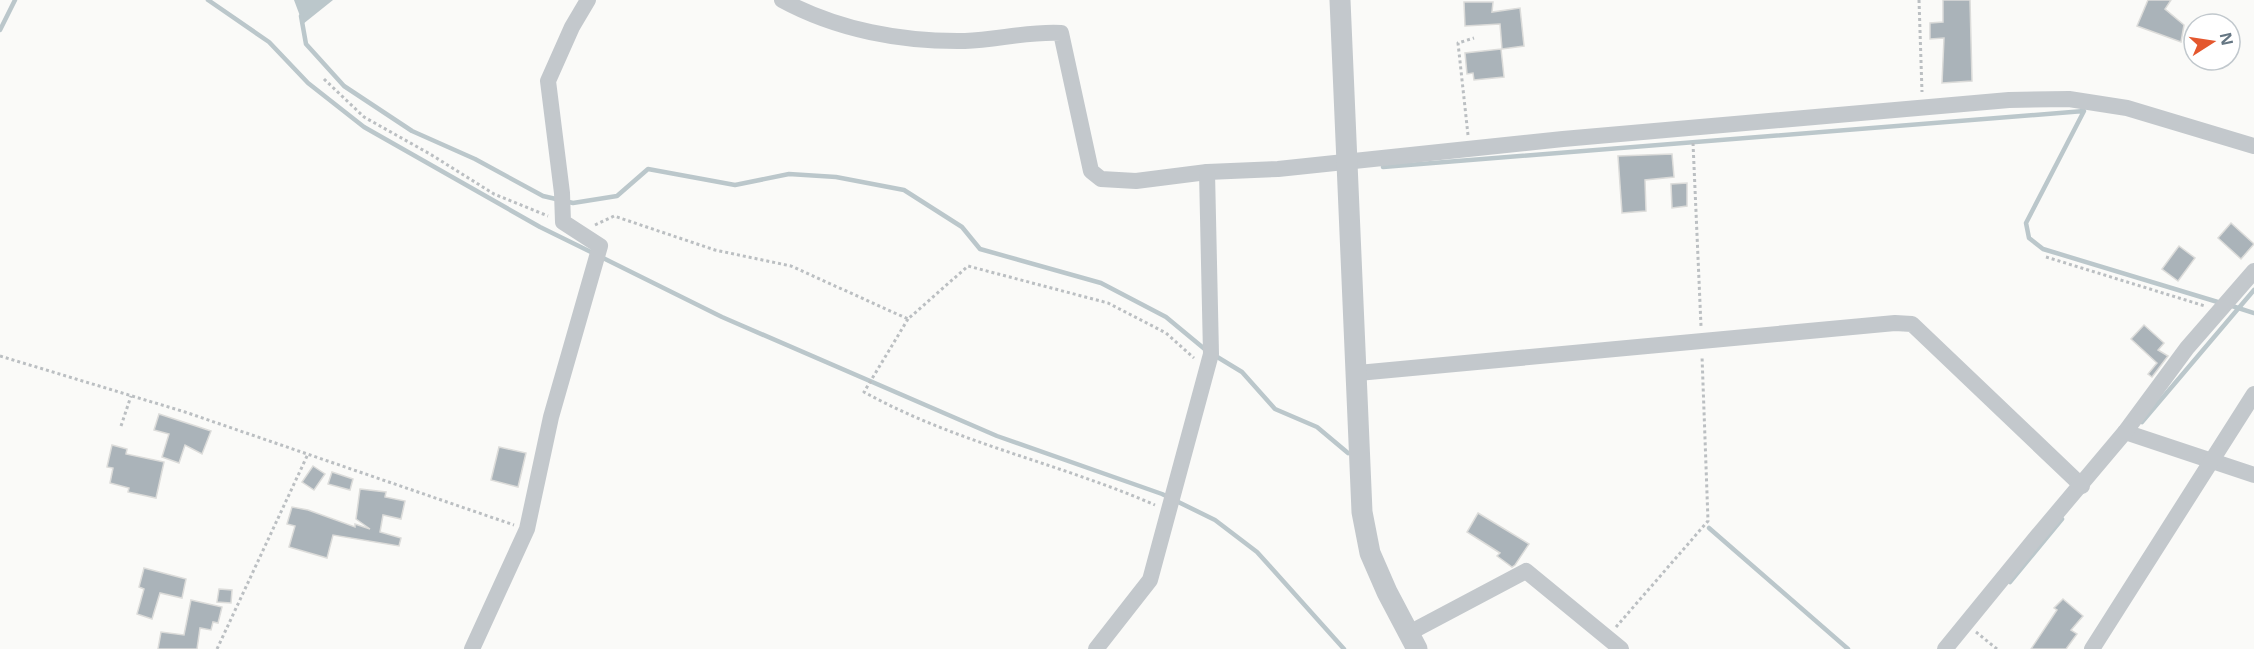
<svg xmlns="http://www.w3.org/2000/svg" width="2254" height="649" font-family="'Noto Sans',sans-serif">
<rect width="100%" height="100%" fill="#fafaf8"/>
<polygon fill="#bbc7cb" points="294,0 333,0 303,24"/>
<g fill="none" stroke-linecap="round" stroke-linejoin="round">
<g stroke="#bbc7cb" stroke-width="4.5">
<polyline points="208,0 269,42 308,83 364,127 540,227 593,253"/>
<polyline points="301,16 306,44 344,86 412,131 475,159 543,196 573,203 617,196 648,169 735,185 789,174 836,177 904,190 962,227 980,249 1101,283 1166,317 1207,351"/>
<polyline points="0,30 15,0"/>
<polyline points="1383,167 2084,111 2026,223 2029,238 2043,249 2221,303"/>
<polyline points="601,257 722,317 997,436 1162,494 1215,520 1257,552 1344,649"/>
<polyline points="2229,305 2254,313"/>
<polyline points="1214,355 1242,372 1275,409 1317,427 1348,453"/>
<polyline points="2142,422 2254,290"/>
<polyline points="1709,528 1848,649"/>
<polyline points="2010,582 2062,519"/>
</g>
</g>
<g fill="#aab3b9" stroke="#dcdcda" stroke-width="1.5">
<polygon points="1943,0 1970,0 1972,81 1942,83 1944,38 1930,39 1930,23 1943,22"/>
<polygon points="2148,0 2171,0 2165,9 2184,25 2181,42 2137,26"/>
<polygon points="1464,2 1493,2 1492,12 1520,8 1524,46 1502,49 1500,24 1465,26"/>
<polygon points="1501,49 1504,77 1474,80 1473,73 1467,74 1465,53"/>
<polygon points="1672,154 1674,177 1645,180 1646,211 1622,213 1618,156"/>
<polygon points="1687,183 1687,206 1672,208 1671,184"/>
<polygon points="2231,223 2254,244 2241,259 2218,238"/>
<polygon points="2179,246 2195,258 2178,281 2162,269"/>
<polygon points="2144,325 2164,343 2158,350 2168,356 2152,377 2148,374 2157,363 2131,339"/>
<polygon points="159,414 211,431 202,454 185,445 179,463 162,457 169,434 154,430"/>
<polygon points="112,445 127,449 126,454 164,462 156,498 128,492 129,488 110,483 113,468 107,467"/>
<polygon points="499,447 526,453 518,487 491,480"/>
<polygon points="313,466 325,474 314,490 302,482"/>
<polygon points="332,472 353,479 350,490 328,484"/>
<polygon points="360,489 386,492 385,497 405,501 401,519 383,515 380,532 401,538 399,546 333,535 327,558 289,547 295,526 287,524 292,507 308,510 355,527 355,524 370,529 356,519"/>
<polygon points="1478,513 1529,544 1515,565 1512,567 1497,556 1500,553 1467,532"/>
<polygon points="144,568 186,579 182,598 160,593 152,619 137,614 144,589 139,587"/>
<polygon points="219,589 232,590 231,603 217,602"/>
<polygon points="2063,599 2083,616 2071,630 2077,634 2066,649 2031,649 2057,610 2054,608"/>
<polygon points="191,600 222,607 218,623 213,622 211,630 200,628 197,649 158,649 161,632 184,635"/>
</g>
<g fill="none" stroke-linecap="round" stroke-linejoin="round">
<g stroke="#bbbfc2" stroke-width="3" stroke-dasharray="3 3" stroke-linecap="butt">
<polyline points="1919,0 1922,92"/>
<polyline points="324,79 364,117 430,154 494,194 548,216"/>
<polyline points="1468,135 1458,43 1474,38"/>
<polyline points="1693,143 1701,326"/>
<polyline points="595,225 614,216 715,250 791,266 908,319 968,266 1108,303 1166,333 1194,358"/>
<polyline points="2046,257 2205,306"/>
<path d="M 908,319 L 864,392 C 956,443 1059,463 1155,505"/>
<polyline points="0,356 185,412 514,525"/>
<polyline points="121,426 131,396"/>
<polyline points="1616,627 1708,521 1702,356"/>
<polyline points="1976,632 1997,649"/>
<polyline points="217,649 308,454"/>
</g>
<g stroke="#c3c8cc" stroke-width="16">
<path d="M 782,0 C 837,30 902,42 965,41 C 997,40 1029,31 1061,33 L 1091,171 L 1101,179 L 1136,181 L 1207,172 L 1278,169 L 1563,139 L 2009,100 L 2069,99 L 2127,108 L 2254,146"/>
<polyline points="1358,373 1895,323 1912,324 2082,486"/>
<polyline points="2125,432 2254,475"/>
<polyline points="1409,633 1526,571 1621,649"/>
<polyline points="472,649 527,529 551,417 600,246 563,222 562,193 548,81 572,27 588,0"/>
<polyline points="1096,649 1150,580 1211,354 1207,172"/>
<polyline points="1945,649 2034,540 2125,432 2187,348 2254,271"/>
<polyline points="2092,649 2254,394"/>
</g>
<polyline stroke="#c3c8cc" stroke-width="21" points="1340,0 1362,512 1370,553 1387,592 1417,649"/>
</g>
<g transform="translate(2212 42) rotate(78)"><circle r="28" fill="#ffffff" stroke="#c1c8cd" stroke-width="1.5"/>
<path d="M0-4.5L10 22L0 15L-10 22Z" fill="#e4572e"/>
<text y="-9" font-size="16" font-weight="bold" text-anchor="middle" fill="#657683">N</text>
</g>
</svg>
